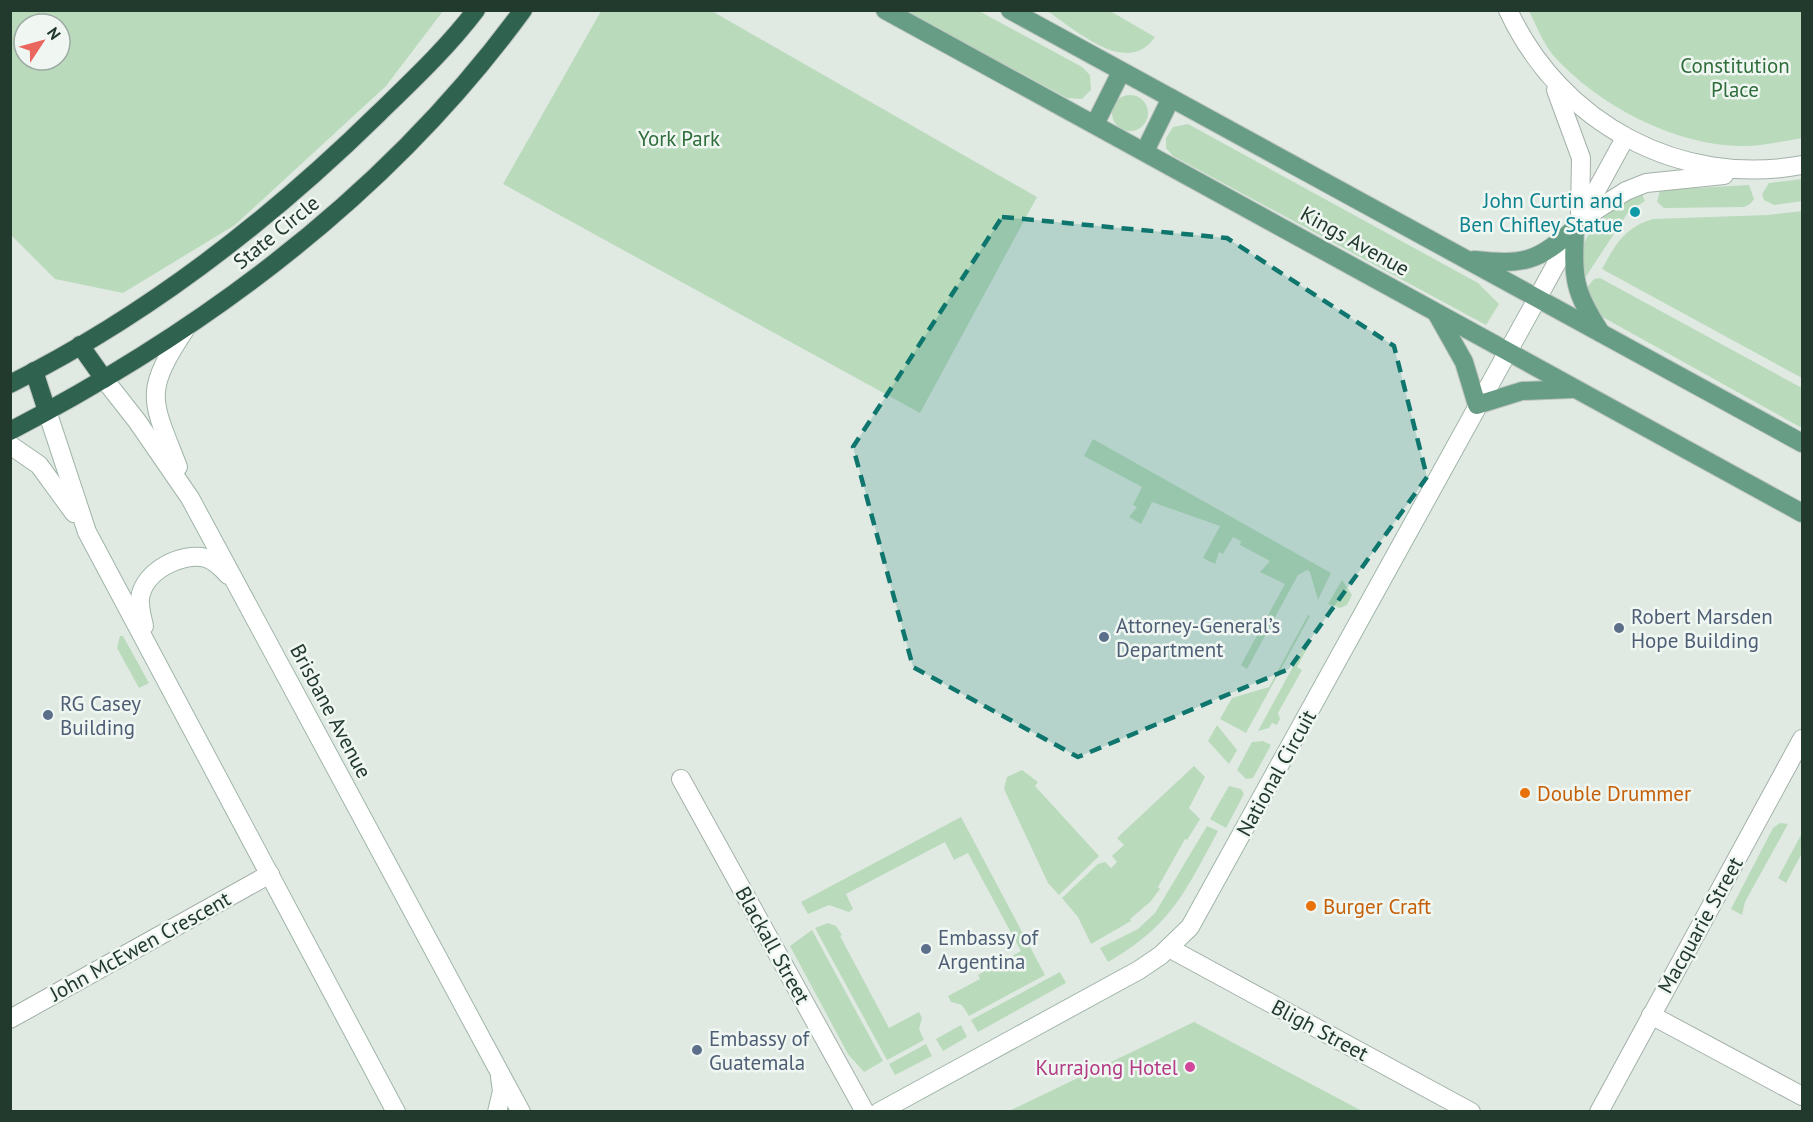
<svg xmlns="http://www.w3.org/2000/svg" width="1813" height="1122" font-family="'PT Sans',sans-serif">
<rect width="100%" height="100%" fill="#e0eae3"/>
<g fill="#badabc" fill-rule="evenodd">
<polygon points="710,10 1037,197 920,413 503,184 601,11"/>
<path d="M 10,11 L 11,10 L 443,11 L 386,86 L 235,225 L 123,293 L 55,279 L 11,235 ZM 24,24 L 60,24 L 60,60 L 24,60 Z"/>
<polygon points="905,11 979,11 1082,67 1090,75 1091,90 1082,99 1067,98"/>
<path d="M 1047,11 L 1110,11 L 1155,37 C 1127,78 1075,29 1047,11 Z"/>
<path d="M 1529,11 L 1802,11 L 1802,138 C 1785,141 1766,145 1748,146 C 1679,148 1598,106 1553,55 C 1543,43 1536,25 1529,11 Z"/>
<circle cx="1130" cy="113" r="18"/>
<polygon points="1188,124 1478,283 1499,304 1486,325 1173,156 1166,148 1166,138 1173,127"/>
<polygon points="1802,179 1802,201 1774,205 1764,200 1762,194 1769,183"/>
<polygon points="1749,185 1754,199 1750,204 1744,207 1664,208 1657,202 1660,190"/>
<path d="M 1642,194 L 1645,201 L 1629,211 L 1583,281 C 1583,273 1581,264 1581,257 C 1583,227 1617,204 1642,194 Z"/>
<path d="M 1802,211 L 1802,378 L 1602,269 C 1615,245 1625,227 1653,219 L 1768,215 Z"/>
<polygon points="1600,278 1802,388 1802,428 1599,315 1586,289 1594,279"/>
<polygon points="1093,439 1331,573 1318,600 1310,572 1307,570 1298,575 1247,669 1241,665 1285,584 1260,572 1270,561 1240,545 1241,541 1233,537 1223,554 1219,552 1215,564 1203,558 1220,526 1152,502 1141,524 1129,517 1137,507 1133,505 1142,487 1084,456"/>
<polygon points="1342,580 1352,595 1347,605 1340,608 1328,604"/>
<polygon points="1308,615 1310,616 1246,733 1220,719 1232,698 1269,687"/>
<polygon points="120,636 123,636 149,683 139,688 117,648"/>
<polygon points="1307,641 1310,643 1297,667 1302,670 1278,713 1280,719 1277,725 1272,723 1269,728 1258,731"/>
<polygon points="1217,725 1237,750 1229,764 1208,741"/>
<polygon points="1263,741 1271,745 1253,778 1246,779 1237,770 1252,742"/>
<polygon points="1194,766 1205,777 1189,808 1200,819 1187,840 1185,839 1158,887 1160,889 1150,902 1130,919 1131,921 1091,944 1078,917 1062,898 1098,864 1105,862 1111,868 1117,862 1112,856 1124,845 1117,838"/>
<polygon points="1022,770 1038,782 1035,786 1099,856 1059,895 1048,883 1004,789 1007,777"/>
<polygon points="1229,786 1241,789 1244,794 1226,828 1210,819"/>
<polygon points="961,817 1045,975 969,1016 962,1005 951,1002 948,996 980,979 978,975 1021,951 968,853 954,860 945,842 846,894 853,909 849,912 829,905 808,914 801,902"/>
<polygon points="1780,823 1788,824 1745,902 1742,915 1731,909 1773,828"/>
<path d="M 1207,826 L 1218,831 C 1185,892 1171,926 1108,962 L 1100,948 L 1138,929 L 1155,913 Z"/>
<polygon points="1802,833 1802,853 1786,883 1778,878"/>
<polygon points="828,923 836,926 842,935 840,936 889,1028 919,1012 922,1018 919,1029 924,1040 887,1060 815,928"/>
<polygon points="812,930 883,1061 864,1072 848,1054 790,946"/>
<polygon points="1060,972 1066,983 978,1032 971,1020"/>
<polygon points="1194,1022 1362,1111 1009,1111"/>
<polygon points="961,1025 967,1037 943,1051 936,1039"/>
<polygon points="926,1044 932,1056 895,1075 889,1064"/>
</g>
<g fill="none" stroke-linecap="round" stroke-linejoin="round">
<g stroke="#a3b1a9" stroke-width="20">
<g id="street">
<path d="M 1508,10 C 1560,123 1680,188 1802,165"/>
<polyline points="1556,90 1581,158 1580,214"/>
<polyline points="1582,219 1626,191 1646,183 1724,175"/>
<polyline points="1537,299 1625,138"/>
<polyline points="681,779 865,1112"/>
<polyline points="1169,948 1471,1112"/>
<polyline points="1651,1015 1802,1096"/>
<polyline points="10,1019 270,874"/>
<polyline points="1599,1112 1802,739"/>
</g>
</g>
<g stroke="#a0b5a9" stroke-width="20">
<g id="secondary">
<polyline points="104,379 137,421 190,498 521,1112"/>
<polyline points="47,411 87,532 396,1112"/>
<polyline points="10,445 39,465 74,513"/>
<path d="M 178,467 C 151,398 143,393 186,328"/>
<path d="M 144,626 C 142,617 139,607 140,598 C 144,571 181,552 206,558 C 215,561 222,568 228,575"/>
<polyline points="497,1112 502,1091 500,1077"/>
<polyline points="879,1112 1139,970 1161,955 1190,927 1537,299"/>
</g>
</g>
<g stroke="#bdc4c0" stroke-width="20">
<g id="primary">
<polyline points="885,10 1802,513"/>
<polyline points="1010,10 1802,443"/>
<polyline points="1095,124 1121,72"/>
<polyline points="1145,151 1171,98"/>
<path d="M 1575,228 C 1573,279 1573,290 1601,333"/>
<path d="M 1474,260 C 1524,265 1538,262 1575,228"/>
<polyline points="1437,314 1464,362 1477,405 1522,391 1572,389"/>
</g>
</g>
<g stroke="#bdc4c0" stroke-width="20">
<g id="highway">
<polyline points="80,345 104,379"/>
<polyline points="34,371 47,411"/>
<path d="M 10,384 C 148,315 270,220 379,113 C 413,80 447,48 476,10"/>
<path d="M 10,431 C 208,328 390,192 523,10"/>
</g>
</g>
<use href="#street" stroke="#fff" stroke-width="18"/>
<use href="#secondary" stroke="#fff" stroke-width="18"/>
<use href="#primary" stroke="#679d85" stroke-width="18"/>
<use href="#highway" stroke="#2f634f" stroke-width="18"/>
</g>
<path fill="#0f766e" fill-opacity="0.2" stroke="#0f766e" stroke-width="4.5" stroke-dasharray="12 8" stroke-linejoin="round" d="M 1002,217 L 1227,238 L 1394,346 L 1427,477 L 1289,669 L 1078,757 L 913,667 L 853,447 Z"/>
<circle fill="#0f9aa8" stroke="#f0f7f2" stroke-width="2" cx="1635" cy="212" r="6"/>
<g fill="#5c6f8a" stroke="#f0f7f2" stroke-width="2">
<circle cx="1619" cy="628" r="6"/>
<circle cx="1104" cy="637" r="6"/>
<circle cx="48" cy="715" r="6"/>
<circle cx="926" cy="949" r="6"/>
<circle cx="697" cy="1050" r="6"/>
</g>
<g fill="#e8710a" stroke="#f0f7f2" stroke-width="2">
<circle cx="1525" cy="793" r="6"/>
<circle cx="1311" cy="906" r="6"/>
</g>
<circle fill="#d1479c" stroke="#f0f7f2" stroke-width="2" cx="1190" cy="1067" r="6"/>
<g text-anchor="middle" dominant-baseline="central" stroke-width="5" stroke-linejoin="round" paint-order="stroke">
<g font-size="21" fill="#2f6d3b" stroke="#f0f7f2">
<text x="1735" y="65">Constitution<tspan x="1735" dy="24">Place</tspan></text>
<text x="679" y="138">York Park</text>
</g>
<g font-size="21" fill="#0d838f" stroke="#f0f7f2" text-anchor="end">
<text x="1623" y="200">John Curtin and<tspan x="1623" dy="24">Ben Chifley Statue</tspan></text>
</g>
<g font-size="21" fill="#22392e" stroke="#f0f7f2">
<text transform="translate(276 232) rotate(-39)">State Circle</text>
<text transform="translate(1355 241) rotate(29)">Kings Avenue</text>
<text transform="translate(331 711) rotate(62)">Brisbane Avenue</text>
<text transform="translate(1276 773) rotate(-61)">National Circuit</text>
<text transform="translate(1700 925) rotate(-61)">Macquarie Street</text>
<text transform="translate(773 945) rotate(61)">Blackall Street</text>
<text transform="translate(140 946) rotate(-29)">John McEwen Crescent</text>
<text transform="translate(1320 1030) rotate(28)">Bligh Street</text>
</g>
<g font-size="21" fill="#4e5e75" stroke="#f0f7f2" text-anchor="start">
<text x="1631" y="616">Robert Marsden<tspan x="1631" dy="24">Hope Building</tspan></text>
<text x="1116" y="625">Attorney-General’s<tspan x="1116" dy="24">Department</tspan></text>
<text x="60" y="703">RG Casey<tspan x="60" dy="24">Building</tspan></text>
<text x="938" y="937">Embassy of<tspan x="938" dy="24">Argentina</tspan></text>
<text x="709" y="1038">Embassy of<tspan x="709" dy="24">Guatemala</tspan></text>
</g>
<g font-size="21" fill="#c56008" stroke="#f0f7f2" text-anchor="start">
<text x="1537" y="793">Double Drummer</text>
<text x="1323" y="906">Burger Craft</text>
</g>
<g font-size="21" fill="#b23c85" stroke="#f0f7f2" text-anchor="end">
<text x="1178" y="1067">Kurrajong Hotel</text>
</g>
</g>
<rect width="1813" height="1122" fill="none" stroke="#22392e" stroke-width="24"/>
<g transform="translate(42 42) rotate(54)"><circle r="28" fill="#f0f7f2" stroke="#9eaba4" stroke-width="1.5"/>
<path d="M0-4.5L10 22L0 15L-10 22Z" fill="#e9675f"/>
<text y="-9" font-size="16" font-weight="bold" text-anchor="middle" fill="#22392e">N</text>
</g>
</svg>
